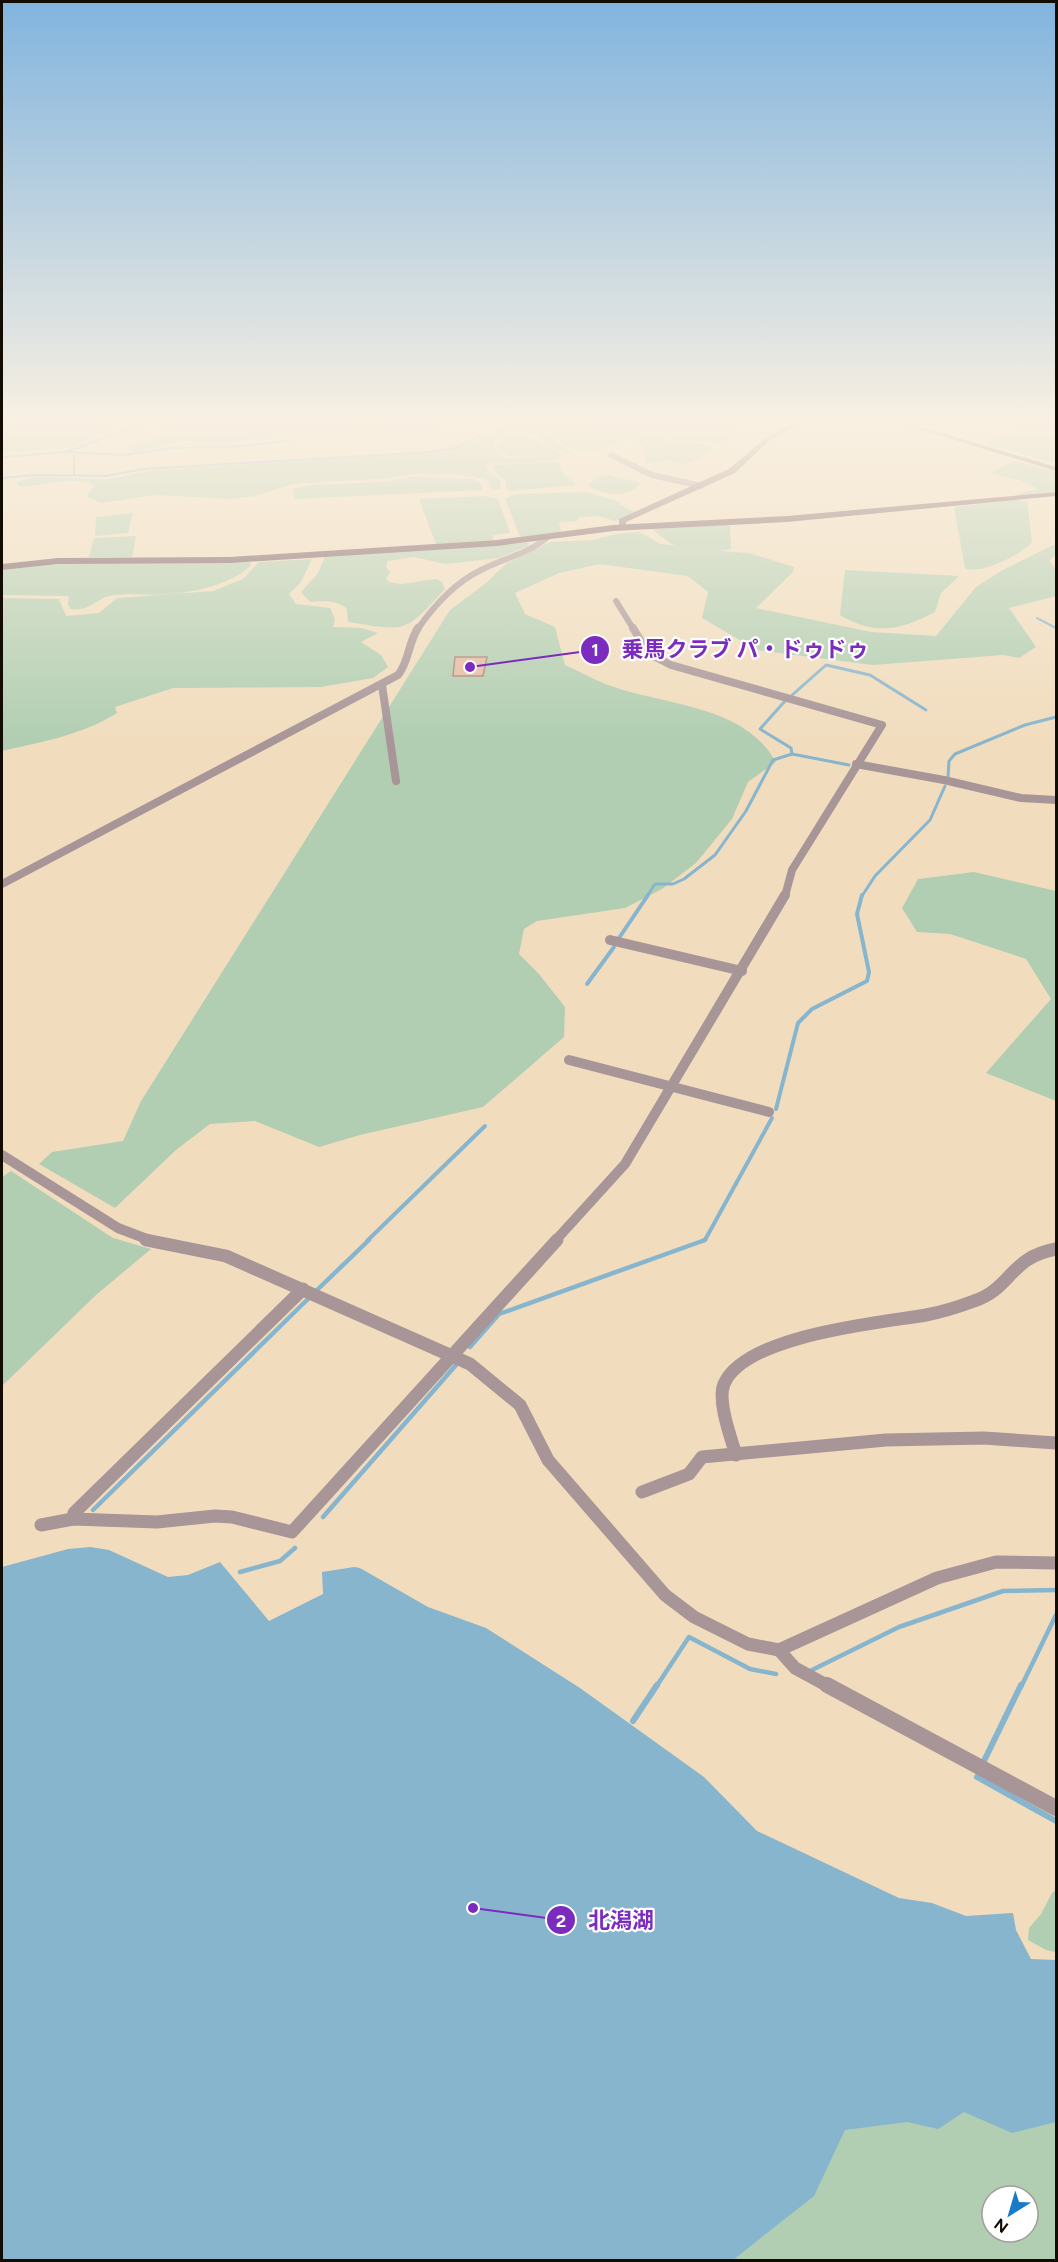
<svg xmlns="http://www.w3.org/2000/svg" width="1058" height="2262" font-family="Figtree,'Noto Sans JP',sans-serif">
<rect width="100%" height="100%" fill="#f1ddbe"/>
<g fill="#b1ceb2" fill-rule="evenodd">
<path d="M 13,423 L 362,423 L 358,425 C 376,432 379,428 394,423 L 460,423 L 413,433 L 278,436 L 229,442 L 183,441 L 138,452 L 127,449 L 163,434 L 167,428 L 150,424 L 123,424 L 106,428 L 74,447 L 2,453 L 2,433 Z"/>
<path d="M 626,423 L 729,423 L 735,427 L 721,433 L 730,440 L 724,442 L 678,441 L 667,436 L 677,432 L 677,430 C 662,429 650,430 638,437 L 665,432 L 667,433 L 660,437 C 675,446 695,440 712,447 L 711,452 L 686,464 L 665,460 L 646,464 L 642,445 L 634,441 L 635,438 L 597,439 L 562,436 L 555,438 L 555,443 L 574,452 L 566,454 L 547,444 L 538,435 L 528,433 L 502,437 L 495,441 L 494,447 L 505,458 L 551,457 L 509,456 L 498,449 L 497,446 L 503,438 C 529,431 541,442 563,455 L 557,456 L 561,457 C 539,466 510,461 486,464 L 489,473 L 501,480 L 500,489 L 492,490 L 488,480 L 457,474 L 413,474 L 390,478 L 293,484 L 255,496 L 230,499 L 155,495 L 101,503 L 88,497 L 88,493 L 94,486 C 77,474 39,488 19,486 L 16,482 L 34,477 L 107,479 L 155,470 L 445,452 L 489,435 L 512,430 L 561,430 Z"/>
<polygon points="1037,423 1056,423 1056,463 983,443"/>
<path d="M 565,438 L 615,440 L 623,442 C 605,448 573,459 560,440 Z"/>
<polygon points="1015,461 1056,472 1056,491 1020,495 1018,494 1038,489 1026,482 989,473"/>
<polygon points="555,462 560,464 562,471 576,485 510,491 506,488 506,481 494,471 493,465"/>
<path d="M 608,475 L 642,483 C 625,500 606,495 587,486 L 598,476 Z"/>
<polygon points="411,477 474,479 481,484 482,490 295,499 293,489 310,485 383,482"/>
<polygon points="586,492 621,502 619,504 635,512 615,521 598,516 580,517 577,521 559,522 561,532 524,538 519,535 505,498 516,494"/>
<polygon points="485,496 498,499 510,533 493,535 493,540 436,544 419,499"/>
<path d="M 1016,500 L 1027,502 L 1032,542 C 1023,554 979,576 965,568 L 954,507 Z"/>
<polygon points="133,513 128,533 95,536 96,517"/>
<path d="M 728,525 L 730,527 L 731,549 L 721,551 L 749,553 L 794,567 L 793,572 L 756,608 L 871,632 L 936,636 L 976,587 L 1001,571 L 1053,545 L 1056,545 L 1056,554 L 1049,561 L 1056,569 L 1056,596 L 1009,608 L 1036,647 L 1019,658 L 1003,655 L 873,665 L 757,650 L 702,618 L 708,592 L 688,576 L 599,564 L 559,573 L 515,593 L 525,614 L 555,627 L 565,665 C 581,672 596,681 611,686 C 668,706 744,705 776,762 L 748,782 L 732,819 L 696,863 L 662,889 L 625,908 L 537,921 L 524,929 L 519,954 L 539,974 L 565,1007 L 564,1037 L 483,1107 L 360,1135 L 319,1147 L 255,1121 L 210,1124 L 176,1150 L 115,1208 L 39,1164 L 52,1152 L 123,1141 L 141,1101 L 450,610 L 486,583 L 507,563 L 550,542 L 593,540 L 616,534 L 639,532 L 661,544 L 678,546 L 671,544 L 652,529 Z"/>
<polygon points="136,536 132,557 89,557 94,538"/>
<path d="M 523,543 L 529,543 L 528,546 L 499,558 L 455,563 L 445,564 L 414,557 L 388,561 L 386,567 L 390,572 L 386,579 L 389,582 L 401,584 L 436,579 L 442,582 L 445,589 C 404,634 407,631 348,622 L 347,609 C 338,600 323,601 310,602 L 301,592 L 318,573 L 325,556 Z"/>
<path d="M 312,559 L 301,582 L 289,594 L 296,604 L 330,608 L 335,619 L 333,627 L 362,628 L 378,633 L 361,642 L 381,655 L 388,667 L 373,678 L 321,687 L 173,688 L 115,707 L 117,713 C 82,735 41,742 2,751 L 2,598 L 59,599 L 66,616 L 99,613 L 117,598 L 213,591 L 243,579 L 259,562 Z"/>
<path d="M 108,562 L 250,562 L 251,565 C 235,583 193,593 169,594 C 151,596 132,593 114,595 C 97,597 90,612 71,609 L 68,605 L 69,597 L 66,596 L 2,595 L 2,570 L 68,563 Z"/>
<path d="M 845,570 L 959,576 L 941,593 L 935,612 C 901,630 875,636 840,615 Z"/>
<polygon points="974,872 1056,891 1056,1101 986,1073 1051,999 1026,959 950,934 917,932 902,908 918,879"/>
<polygon points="11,1171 113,1238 151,1249 96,1295 2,1386 2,1177"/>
<polygon points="1056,1890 1056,1952 1046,1950 1028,1940 1029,1928 1041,1914 1052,1893"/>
<path d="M 1056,2026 L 1056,2260 L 110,2260 ZM 992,2196 L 1028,2196 L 1028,2232 L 992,2232 Z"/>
</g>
<polygon fill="#87b5ce" points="90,1547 109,1550 168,1577 188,1575 220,1562 269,1621 323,1594 322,1572 354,1567 360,1568 428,1607 486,1628 580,1688 704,1777 757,1831 899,1898 932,1903 966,1916 1013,1913 1016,1930 1031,1959 1056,1960 1056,2122 1012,2133 964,2112 938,2129 907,2122 845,2130 814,2196 733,2260 2,2260 2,1567 68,1549"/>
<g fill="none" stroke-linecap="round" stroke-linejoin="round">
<g stroke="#87b5ce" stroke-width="2">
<polyline points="66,452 123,455 173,448 245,446 293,440"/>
<polyline points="74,455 74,475"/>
<polyline points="2,457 66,452 140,425"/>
<polyline points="2,478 34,475 106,476 144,469 431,452 455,448 481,435 515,427 562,428 605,423"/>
<polyline points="1037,618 1056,628"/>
</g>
<g stroke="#87b5ce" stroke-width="3">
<polyline points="790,697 826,665 870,675 926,710"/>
<polyline points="792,754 849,765"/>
<polyline points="948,777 949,761 955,754 1025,725 1056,717"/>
<polyline points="647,896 655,884 673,884 684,879 715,855 746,811 773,760 792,754 791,748 760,729 785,701"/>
<polyline points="862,896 875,876 930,820 945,786"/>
</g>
<g stroke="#87b5ce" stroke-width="4">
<polyline points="619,938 648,895"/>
<polyline points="587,984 614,947"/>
<polyline points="776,1109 798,1023 812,1009 867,981 869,972 857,914 862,895"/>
<polyline points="367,1241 485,1126"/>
<polyline points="702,1241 705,1240 772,1118"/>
</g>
<g stroke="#87b5ce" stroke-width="4.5">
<polyline points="316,1291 369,1240"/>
<polyline points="470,1347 499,1314 705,1240"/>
<polyline points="93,1510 310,1297"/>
<polyline points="323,1517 456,1365"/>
<polyline points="240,1572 280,1561 295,1548"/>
<polyline points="812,1670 899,1627 1003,1591 1056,1590"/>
<polyline points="656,1687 689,1637 750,1669 776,1674"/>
<polyline points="1021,1687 1056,1615"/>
</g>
<g stroke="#87b5ce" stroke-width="6">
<polyline points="633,1721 657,1685"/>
<polyline points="984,1761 1021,1685"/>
<polyline points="977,1777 1056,1821"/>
</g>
</g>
<polygon fill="#e7baa4" stroke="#a78677" stroke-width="1.5" points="455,657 487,657 483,676 453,676"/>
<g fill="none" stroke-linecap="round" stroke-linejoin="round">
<g stroke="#a79598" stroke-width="6">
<polyline points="611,455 652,475 701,486"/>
<polyline points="616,601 634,630"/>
<path d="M 417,630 C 433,607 456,582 481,570 C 504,558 528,554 548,537"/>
</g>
<g stroke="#a79598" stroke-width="8">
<polyline points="633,628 648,653 671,665 882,725 792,870 785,896"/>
<polyline points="382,685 396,781"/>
<polyline points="856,764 944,780 1021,798 1056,800"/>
<path d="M 2,884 L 398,675 C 409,662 408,643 418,628"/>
</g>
<g stroke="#a79598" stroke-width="10">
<polyline points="610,940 742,971"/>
<polyline points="569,1060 769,1112"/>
<polyline points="2,1155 118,1228 152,1241"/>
<polyline points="555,1241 625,1164 785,895"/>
</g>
<g stroke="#a79598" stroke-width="13">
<polyline points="146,1240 226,1256 470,1364 520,1405 548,1460 665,1595 694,1617 748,1644 779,1650 937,1578 996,1562 1056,1563"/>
<path d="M 736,1455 C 731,1438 717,1401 724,1384 C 745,1335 879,1323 926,1315 C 942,1312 958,1307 974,1301 C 1011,1289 1010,1257 1056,1249"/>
<polyline points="642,1492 689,1474 702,1457 886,1440 984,1438 1056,1443"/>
<polyline points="73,1519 74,1513 303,1289"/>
<polyline points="41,1525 73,1519 157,1522 215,1516 232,1517 292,1532 557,1240"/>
<polyline points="779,1650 795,1668 830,1687"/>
</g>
<polyline stroke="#a79598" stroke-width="16" points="827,1685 1056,1808"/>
<g fill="#8a7275" fill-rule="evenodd">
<polygon points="795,423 803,423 771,439 735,473 626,522 626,530 619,528 619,519 729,469 767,437"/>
<polygon points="899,423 909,423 1056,467 1056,471"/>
</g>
<polygon fill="#76585d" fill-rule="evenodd" points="1056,492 1056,496 787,522 613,531 497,546 230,563 58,564 2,570 2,564 58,558 230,557 497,540 613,525 787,516"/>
</g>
<linearGradient id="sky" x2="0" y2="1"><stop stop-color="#81b4de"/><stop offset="0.57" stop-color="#f9f0e2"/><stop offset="1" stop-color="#f9f0e2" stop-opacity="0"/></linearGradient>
<rect width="1058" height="740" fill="url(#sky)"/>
<path fill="none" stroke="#7b2cbf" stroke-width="2" d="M470 667L595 650M473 1908L561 1920"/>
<g fill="#7b2cbf" stroke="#fff" stroke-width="2">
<circle cx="470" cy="667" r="6"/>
<circle cx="473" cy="1908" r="6"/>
<circle cx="595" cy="650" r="15"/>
<circle cx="561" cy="1920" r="15"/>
</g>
<g font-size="18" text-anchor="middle" font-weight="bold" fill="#fff">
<text x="595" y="656">1</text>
<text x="561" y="1927">2</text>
</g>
<g font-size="22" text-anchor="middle" font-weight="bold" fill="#7b2cbf" stroke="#fff" stroke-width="4.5" stroke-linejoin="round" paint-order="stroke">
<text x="745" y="657">乗馬クラブ パ・ドゥドゥ</text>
<text x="621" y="1928">北潟湖</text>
</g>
<rect width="1058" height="2262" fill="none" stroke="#130c03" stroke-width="6"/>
<g transform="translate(1010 2214) rotate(217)"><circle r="28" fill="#ffffff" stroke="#a19e9a" stroke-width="1.5"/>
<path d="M0-4.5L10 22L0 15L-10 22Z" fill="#187bc7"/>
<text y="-9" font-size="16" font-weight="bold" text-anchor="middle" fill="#130c03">N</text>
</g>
</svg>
